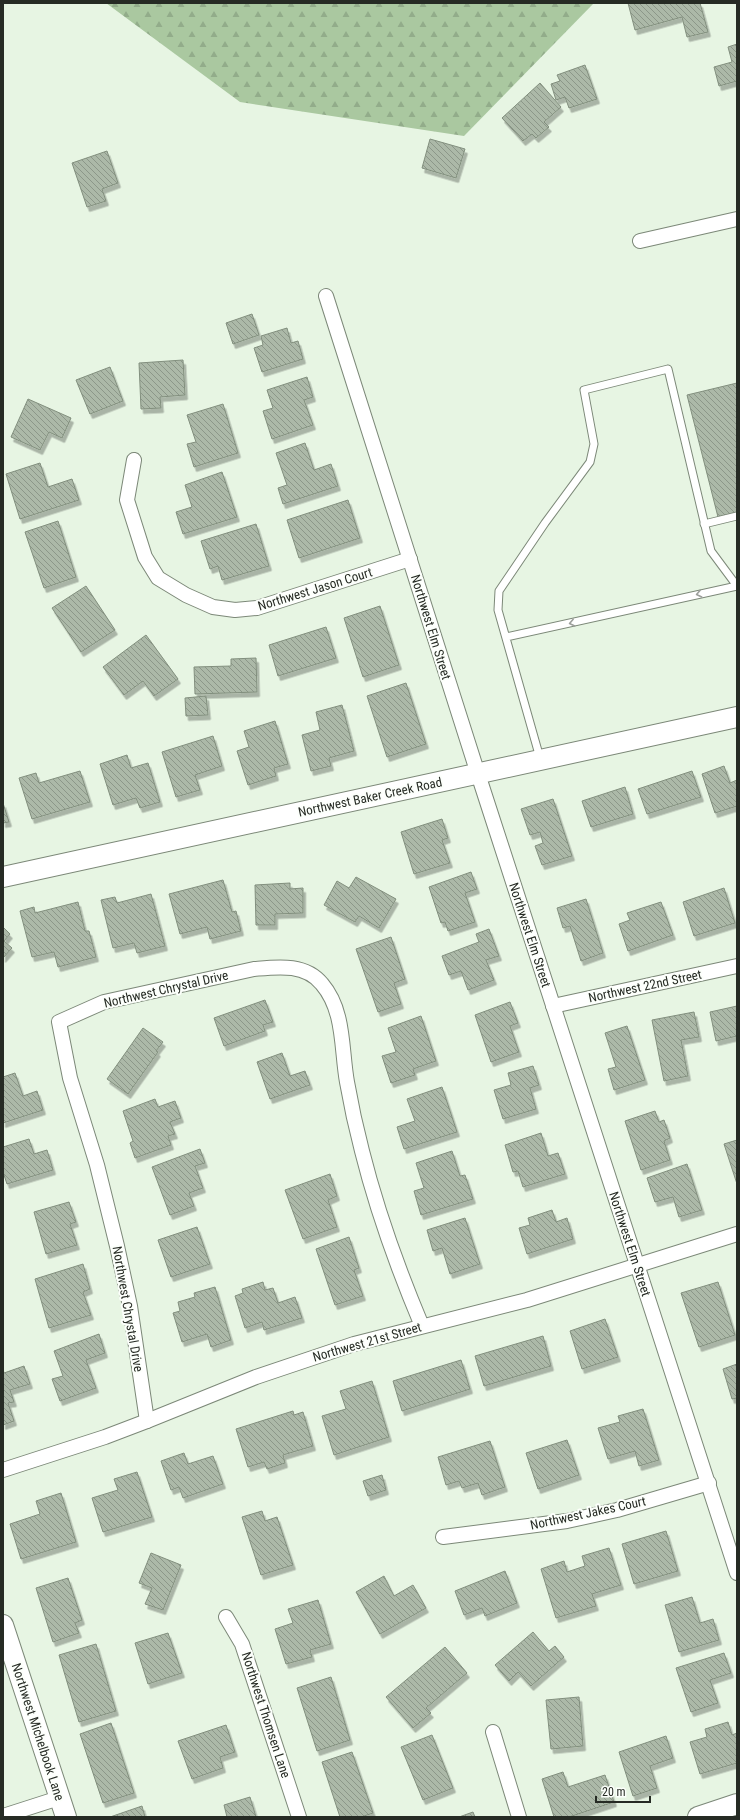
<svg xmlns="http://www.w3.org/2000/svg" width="740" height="1820" font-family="'Roboto Condensed',sans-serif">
<defs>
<pattern id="forest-firs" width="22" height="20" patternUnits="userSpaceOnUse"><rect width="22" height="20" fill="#aac8a0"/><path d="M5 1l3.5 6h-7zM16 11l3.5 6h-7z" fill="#92ac8a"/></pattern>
<pattern id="building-back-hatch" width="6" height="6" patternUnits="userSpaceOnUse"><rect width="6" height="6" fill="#acb9a8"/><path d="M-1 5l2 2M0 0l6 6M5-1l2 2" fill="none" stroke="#8c9789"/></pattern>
<filter id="shadow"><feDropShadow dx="2.5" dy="4.5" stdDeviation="0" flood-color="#0004"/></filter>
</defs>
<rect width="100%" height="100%" fill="#e7f5e3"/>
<polygon fill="url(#forest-firs)" points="106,3 594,3 464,136 240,102"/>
<g fill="url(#building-back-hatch)" stroke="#828f7e" filter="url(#shadow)">
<polygon points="628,3 700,3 708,32 687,37 682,17 635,30"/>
<polygon points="737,44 737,81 719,86 714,67 732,62 728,47"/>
<polygon points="585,65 597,99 569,108 565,97 556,100 551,84 560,81 557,75"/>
<polygon points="540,83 561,107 544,122 549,127 536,138 532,134 523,141 502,118"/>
<polygon points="430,139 465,149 456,178 422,168"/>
<polygon points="107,151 118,183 102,189 106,201 87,207 72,163"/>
<polygon points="252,314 259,335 233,344 226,323"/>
<polygon points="287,328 291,343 298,341 303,359 262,372 254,348 263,345 261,336"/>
<polygon points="183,360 185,395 160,397 161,408 141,409 139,363"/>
<polygon points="110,367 123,401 90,414 76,380"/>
<polygon points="307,377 313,397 304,400 313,425 272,439 263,411 273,408 267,390"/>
<polygon points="737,383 737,512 718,517 687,395"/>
<polygon points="28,399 71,418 62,438 49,432 40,450 11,437"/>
<polygon points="223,404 238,453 194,467 187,444 196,442 187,415"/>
<polygon points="305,443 314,470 331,464 338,486 283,504 278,488 287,485 276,453"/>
<polygon points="40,463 48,487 72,479 79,500 20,519 6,474"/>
<polygon points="222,472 237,517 183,534 176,512 192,507 185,485"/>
<polygon points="348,500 360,538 299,558 287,520"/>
<polygon points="58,521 76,577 44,588 25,532"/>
<polygon points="256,524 269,566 222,580 218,566 210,569 201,541"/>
<polygon points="86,586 115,630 81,652 52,608"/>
<polygon points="380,606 399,665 363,677 344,618"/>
<polygon points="326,627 336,658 278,676 269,645"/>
<polygon points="146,635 178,679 154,696 143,681 124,695 103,667"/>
<polygon points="256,658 257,692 195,694 194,667 231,666 231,659"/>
<polygon points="406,683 426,744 387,757 367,696"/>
<polygon points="206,696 208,715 186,716 185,698"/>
<polygon points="342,705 354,751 329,758 331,766 311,771 302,735 320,730 316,712"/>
<polygon points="275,721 288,764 274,768 276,776 248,785 237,751 249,747 244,731"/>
<polygon points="213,736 222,766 195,775 200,790 176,797 162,752"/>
<polygon points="127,755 131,768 148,763 160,802 140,808 136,798 113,805 100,764"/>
<polygon points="724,766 730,783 737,780 737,806 715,813 702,774"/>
<polygon points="80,771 90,802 32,819 19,778 36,773 39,783"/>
<polygon points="692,771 701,797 647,814 638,789"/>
<polygon points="625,787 633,814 591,827 582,801"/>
<polygon points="553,799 572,856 542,865 535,846 543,843 540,832 530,835 521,809"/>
<polygon points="3,803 9,822 3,823"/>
<polygon points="442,819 448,838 442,840 450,863 414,874 401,832"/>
<polygon points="471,872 477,889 465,893 475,922 448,931 445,922 441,923 429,887"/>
<polygon points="356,877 396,899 379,928 359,916 355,922 324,905 337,881 349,888"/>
<polygon points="223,880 232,912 236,911 241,931 210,939 207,927 180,934 169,894"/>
<polygon points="290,883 290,889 303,888 303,913 275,914 275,925 256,925 255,885"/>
<polygon points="724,888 735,923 694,936 683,902"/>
<polygon points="151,894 165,946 137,953 134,943 113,948 101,900 115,897 117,903"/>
<polygon points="586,899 603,953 581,961 570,926 563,928 557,908"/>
<polygon points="78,902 85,931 89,931 96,957 58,967 54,952 32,957 20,911 34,907 35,913"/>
<polygon points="661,902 673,935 628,951 619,924 630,920 627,913"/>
<polygon points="3,927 10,934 4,941 12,948 3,958"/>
<polygon points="489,929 499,956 486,960 494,980 468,990 461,971 449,975 442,956 479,942 476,934"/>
<polygon points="391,937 405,979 394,983 401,1004 378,1012 356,949"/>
<polygon points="265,1000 273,1022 263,1025 265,1031 224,1046 214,1018"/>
<polygon points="510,1002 518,1023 510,1026 519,1052 491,1062 475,1015"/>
<polygon points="737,1006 737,1036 716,1041 710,1012"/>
<polygon points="694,1012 699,1037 681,1040 688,1076 664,1081 652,1020"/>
<polygon points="421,1016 436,1061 413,1069 415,1075 391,1083 382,1056 396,1052 388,1028"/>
<polygon points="627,1026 645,1080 614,1090 608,1069 616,1067 605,1033"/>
<polygon points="143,1028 163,1042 156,1051 158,1052 128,1094 107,1079"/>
<polygon points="282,1053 290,1076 305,1071 310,1085 270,1099 257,1062"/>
<polygon points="533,1066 539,1085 530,1088 536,1109 503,1119 494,1090 511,1085 508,1073"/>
<polygon points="15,1073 23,1096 37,1091 43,1110 3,1123 3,1077"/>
<polygon points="442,1087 457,1132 404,1149 397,1127 415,1121 407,1099"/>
<polygon points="155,1099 158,1107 175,1101 181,1118 170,1122 175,1134 168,1136 171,1145 135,1158 130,1143 133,1141 123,1111"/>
<polygon points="655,1111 659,1122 664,1120 670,1138 664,1141 670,1160 641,1170 625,1121"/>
<polygon points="541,1133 548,1156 558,1153 565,1174 523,1187 518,1171 513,1172 505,1145"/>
<polygon points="29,1139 34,1154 47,1150 53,1170 7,1184 3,1172 3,1147"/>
<polygon points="737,1140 737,1184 724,1144"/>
<polygon points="200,1149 205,1163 195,1166 203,1188 189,1193 194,1206 170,1215 152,1167"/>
<polygon points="452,1151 460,1176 465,1175 473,1199 421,1215 414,1191 424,1188 416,1163"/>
<polygon points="687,1164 702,1210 679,1217 673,1197 655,1202 647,1178"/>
<polygon points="330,1174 337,1196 328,1200 337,1227 303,1239 285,1190"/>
<polygon points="69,1202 76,1222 70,1224 77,1245 46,1254 34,1212"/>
<polygon points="552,1210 556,1222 567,1218 573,1239 527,1254 519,1228 530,1225 528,1218"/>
<polygon points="465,1218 480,1264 450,1274 442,1248 433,1251 427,1230"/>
<polygon points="197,1227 210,1264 171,1277 158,1240"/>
<polygon points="349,1237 359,1268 354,1270 363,1296 335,1305 316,1249"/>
<polygon points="83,1264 90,1289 83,1292 91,1315 49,1328 35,1279"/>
<polygon points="263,1282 265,1290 273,1288 278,1303 295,1297 302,1318 264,1330 262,1322 245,1328 235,1296 243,1293 242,1289"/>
<polygon points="718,1282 735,1335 699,1347 681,1293"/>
<polygon points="215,1287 231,1340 211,1347 207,1334 182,1342 173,1313 180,1311 178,1302 195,1297 194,1293"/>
<polygon points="605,1319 618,1357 582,1369 570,1331"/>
<polygon points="99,1334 105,1353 86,1360 96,1388 60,1401 52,1379 63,1376 54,1351"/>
<polygon points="543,1336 551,1366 484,1386 475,1356"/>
<polygon points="461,1360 470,1389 402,1411 393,1381"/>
<polygon points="737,1364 737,1398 732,1399 723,1369"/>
<polygon points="24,1366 30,1384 10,1390 14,1402 8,1403 14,1421 3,1425 3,1369 4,1373"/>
<polygon points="372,1381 389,1437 334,1455 322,1416 346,1409 340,1391"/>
<polygon points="643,1409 659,1460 639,1466 635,1451 608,1459 598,1428 620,1422 618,1416"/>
<polygon points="293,1411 294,1415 303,1412 313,1446 283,1455 285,1463 267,1469 264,1462 248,1467 236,1429"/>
<polygon points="567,1440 579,1475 538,1489 526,1453"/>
<polygon points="490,1441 505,1487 482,1495 478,1483 462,1488 459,1481 446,1485 438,1457"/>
<polygon points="184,1453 188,1464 213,1456 223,1484 183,1498 179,1487 171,1490 161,1461"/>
<polygon points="137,1472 152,1517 103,1532 92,1498 118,1490 114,1479"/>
<polygon points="382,1475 386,1490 368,1496 363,1481"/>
<polygon points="61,1493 76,1542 21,1559 10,1524 40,1514 36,1501"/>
<polygon points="262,1511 265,1521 277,1517 293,1565 261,1575 242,1517"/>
<polygon points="666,1531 678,1571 634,1584 622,1544"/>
<polygon points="609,1548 621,1585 592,1594 596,1606 556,1618 541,1569 564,1561 567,1572 585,1566 582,1556"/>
<polygon points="151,1553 181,1565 163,1610 145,1604 152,1588 139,1583"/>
<polygon points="505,1571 517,1603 485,1616 482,1608 464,1615 455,1591"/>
<polygon points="384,1576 394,1596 413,1585 426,1608 380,1634 356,1592"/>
<polygon points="68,1578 82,1620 75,1623 79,1633 53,1642 36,1588"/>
<polygon points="692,1597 700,1623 713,1619 719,1640 679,1652 665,1605"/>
<polygon points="318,1600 331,1644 310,1650 312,1657 286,1664 275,1629 293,1623 288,1609"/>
<polygon points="533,1632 549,1651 555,1646 564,1657 531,1686 518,1672 509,1681 495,1665"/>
<polygon points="168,1633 182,1673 148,1684 135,1643"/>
<polygon points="96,1644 116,1711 79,1722 59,1655"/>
<polygon points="445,1647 467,1673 426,1708 431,1713 413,1728 386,1697"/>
<polygon points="724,1653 731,1673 710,1680 718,1703 691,1712 676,1668"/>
<polygon points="331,1677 350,1740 317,1751 297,1688"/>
<polygon points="579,1697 583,1746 551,1749 546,1700"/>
<polygon points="728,1722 732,1735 737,1733 737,1763 700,1774 690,1742 707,1737 705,1729"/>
<polygon points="111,1723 134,1793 103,1803 80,1734"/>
<polygon points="226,1725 235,1752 220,1757 223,1768 192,1779 178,1741"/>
<polygon points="432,1735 453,1788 423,1800 401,1747"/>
<polygon points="666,1736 673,1758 650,1766 657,1788 633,1796 619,1752"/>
<polygon points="352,1752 373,1813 361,1817 340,1817 322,1762"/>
<polygon points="563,1772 568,1787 605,1775 614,1802 569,1817 554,1817 542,1779"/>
<polygon points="250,1797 256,1817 227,1817 224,1805"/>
<polygon points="142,1806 145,1817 110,1817"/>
<polygon points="473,1812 475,1817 459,1817"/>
</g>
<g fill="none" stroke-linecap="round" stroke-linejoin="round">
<g stroke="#7c8878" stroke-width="9">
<g id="lane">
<polyline points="704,524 737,516"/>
<polyline points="506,637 737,586 711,551 668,369 584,390 594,444 590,462 545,523 499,591 498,610 540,758"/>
</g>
</g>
<g stroke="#7c8878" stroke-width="16">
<g id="street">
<polyline points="640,241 737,219"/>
<polyline points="326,296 478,774 737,1573"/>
<polyline points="134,460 127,500 145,557 158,578 186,595 213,607 235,610 257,608 410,559"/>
<polyline points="553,1006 737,966"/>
<path d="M 147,1421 L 130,1306 L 117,1246 L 97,1165 L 70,1078 L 59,1022 L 104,1002 L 254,969 C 277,967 305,963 322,984 C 345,1011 341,1049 347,1082 C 351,1105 356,1128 362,1151 C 377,1211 398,1269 422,1326"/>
<polyline points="3,1470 105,1437 147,1421 256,1377 354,1344 527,1300 737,1234"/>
<polyline points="443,1537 567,1521 617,1510 709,1483"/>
<polyline points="226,1617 242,1644 299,1817"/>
<polyline points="493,1732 519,1817"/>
<polyline points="3,1816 59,1798"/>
</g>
</g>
<g stroke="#7c8878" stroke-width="22">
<g id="secondary">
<polyline points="3,877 737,717"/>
<polyline points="3,1625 66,1817"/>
<polyline points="698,1817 737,1804"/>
</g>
</g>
<use href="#lane" stroke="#fff" stroke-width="7"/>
<use href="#street" stroke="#fff" stroke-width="14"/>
<use href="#secondary" stroke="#fff" stroke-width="20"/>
</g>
<defs><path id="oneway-chevron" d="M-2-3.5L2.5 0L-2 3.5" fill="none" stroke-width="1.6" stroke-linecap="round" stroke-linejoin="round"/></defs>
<g stroke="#9da09c">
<use href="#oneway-chevron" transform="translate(699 594) rotate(167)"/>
<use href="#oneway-chevron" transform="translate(572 623) rotate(167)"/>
</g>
<g text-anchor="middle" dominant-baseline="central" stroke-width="4" stroke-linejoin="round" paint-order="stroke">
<g font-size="13" fill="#262b24" stroke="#fcfffb">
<text transform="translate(315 589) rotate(-17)">Northwest Jason Court</text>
<text transform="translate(431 627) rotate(73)">Northwest Elm Street</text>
<text transform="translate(370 797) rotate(-12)">Northwest Baker Creek Road</text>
<text transform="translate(530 935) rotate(72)">Northwest Elm Street</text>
<text transform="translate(645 986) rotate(-12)">Northwest 22nd Street</text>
<text transform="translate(166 989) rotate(-13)">Northwest Chrystal Drive</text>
<text transform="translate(630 1244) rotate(72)">Northwest Elm Street</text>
<text transform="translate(128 1309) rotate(80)">Northwest Chrystal Drive</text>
<text transform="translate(367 1342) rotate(-16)">Northwest 21st Street</text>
<text transform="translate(588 1513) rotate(-12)">Northwest Jakes Court</text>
<text transform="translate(266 1715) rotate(72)">Northwest Thomsen Lane</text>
<text transform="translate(38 1732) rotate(72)">Northwest Michelbook Lane</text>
</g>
</g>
<rect width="740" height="1820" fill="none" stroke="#262b24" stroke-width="8"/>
<path d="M596 1796v6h54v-6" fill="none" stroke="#262b24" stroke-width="2"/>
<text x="602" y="1796" font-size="12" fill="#262b24" stroke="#fcfffb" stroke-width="3" paint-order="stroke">20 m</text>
</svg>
